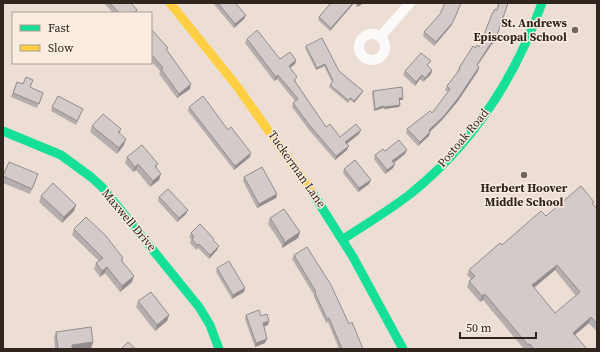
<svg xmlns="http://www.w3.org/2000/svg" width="600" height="352" font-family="'Source Serif 4',serif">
<rect width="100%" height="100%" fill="#ecded4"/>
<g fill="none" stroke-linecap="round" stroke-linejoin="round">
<g stroke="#fcfaf9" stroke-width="10">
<circle cx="372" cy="47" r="13"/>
<polyline points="380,37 410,3"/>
</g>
<g stroke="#16e098" stroke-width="9">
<polyline points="3,131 61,155 91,177 102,187 199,307 210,325 219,349"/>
<polyline points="312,192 353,257 403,349"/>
<path d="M 343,239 C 365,225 388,211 409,195 C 472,145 515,78 542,3"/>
</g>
<polyline stroke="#ffcf43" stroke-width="9" points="170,3 236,85 312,192"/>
</g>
<g fill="#b5aeae" fill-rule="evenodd">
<polygon points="104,3 131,3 137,10 136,13 113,13"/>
<polygon points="213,3 235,3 246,15 244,19 234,28"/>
<polygon points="331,3 354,3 330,31 318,20 319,17"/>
<polygon points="355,3 364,3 357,7"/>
<polygon points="461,3 451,26 434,46 423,36 424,32 440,14"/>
<polygon points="498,3 508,3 493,45 492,44 477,66 479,67 478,71 458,101 442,120 430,132 429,136 418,146 406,133 407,129 432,113 448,92 445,90 447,86 458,72 457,72 459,68 475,48 479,47 497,10"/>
<polygon points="151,29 167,50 190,89 177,98 159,74 160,71 151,61"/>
<polygon points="247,39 280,59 296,60 295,64 290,68 296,81 295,81 326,127 340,137 359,134 347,144 347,150 335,160 309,130 292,107 293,103 295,101 277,79 274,81 245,43"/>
<polygon points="306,46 339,71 363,91 362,93 354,103 350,100 348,103 329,87 332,82 324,66 316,70 305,48"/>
<polygon points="429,65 428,66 432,70 431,74 423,82 420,79 415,86 403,75 405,71"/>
<polygon points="17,82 43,93 37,108 11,97"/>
<polygon points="373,91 403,98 403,100 399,100 400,105 399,107 384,109 383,108 374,111 372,93"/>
<polygon points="52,107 83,109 76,125 51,111"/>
<polygon points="189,107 228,130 250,157 234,170 188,111"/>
<polygon points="92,126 121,129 120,133 124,145 117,154 90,132"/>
<polygon points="385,151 405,154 394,163 395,164 393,168 385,174 374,159 375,155"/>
<polygon points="127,157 158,164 156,168 159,180 150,187 136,170 133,172 125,163"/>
<polygon points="344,169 369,184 358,192 343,173"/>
<polygon points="3,176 36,180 30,194 3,183"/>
<polygon points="244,177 277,194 276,198 257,208 243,181"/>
<polygon points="41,196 76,205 74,211 62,223 39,202"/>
<polygon points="159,197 188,210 186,214 177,222 158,201"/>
<path d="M 593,205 L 597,209 L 597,332 L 589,323 L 575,335 L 587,349 L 524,349 L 483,300 L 480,302 L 467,287 L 469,281 L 471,279 L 467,275 L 469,270 L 502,245 L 546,216 ZM 555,270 L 576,296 L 555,313 L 534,288 Z"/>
<polygon points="270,218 300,232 298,238 282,248 282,245 268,224"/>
<polygon points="74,229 123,258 122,262 132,282 120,292 105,273 100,277 94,269 96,263 99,261 72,235"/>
<polygon points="191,233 214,239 213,241 217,250 209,259 198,248 196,250 190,243 191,239 189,237"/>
<polygon points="294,255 349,324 363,349 339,349 328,322 326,323 314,297 314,295 292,259"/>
<polygon points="217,268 245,288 244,292 232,299 216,272"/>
<polygon points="138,301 169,315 167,321 155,331 136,307"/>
<polygon points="246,315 261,316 268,325 264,327 265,343 255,347 245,319"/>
<polygon points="56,332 93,342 91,348 81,349 55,349 54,337"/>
</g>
<g fill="#948d8d">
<polygon points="353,3 354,3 330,31 331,28"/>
<polygon points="360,3 364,3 357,7 358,4"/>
<polygon points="461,3 451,26 434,46 436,42"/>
<polygon points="246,15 244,19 234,28 235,24"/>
<polygon points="493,40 492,44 475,69 477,65"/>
<polygon points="296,60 295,64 287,70 289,66"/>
<polygon points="325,64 324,66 316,70 317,68"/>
<polygon points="479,67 478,71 458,101 442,120 427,134 429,130"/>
<polygon points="432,70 431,74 423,82 425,78"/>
<polygon points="278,75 277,79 274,81 276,77"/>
<polygon points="422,75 420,79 415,86 416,82"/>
<polygon points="191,84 190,89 177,98 179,94"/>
<polygon points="363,91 362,93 354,103 354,101"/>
<polygon points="399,98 403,98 403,100 398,100"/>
<polygon points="400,105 399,107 384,109 385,107"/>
<polygon points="383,106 383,108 374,111 375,109"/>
<polygon points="361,130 359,134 344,146 345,142"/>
<polygon points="430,132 429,136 418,146 420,142"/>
<polygon points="126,139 124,145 117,154 119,148"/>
<polygon points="349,146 347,150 335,160 336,156"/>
<polygon points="407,150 405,154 391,165 392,161"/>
<polygon points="251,153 250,157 234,170 235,166"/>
<polygon points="138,164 136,170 133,172 135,167"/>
<polygon points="395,164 393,168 385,174 387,170"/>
<polygon points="161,174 159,180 150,187 153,181"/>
<polygon points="371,180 369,184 358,192 359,188"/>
<polygon points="277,194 276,198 257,208 259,204"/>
<polygon points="76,205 74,211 62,223 64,217"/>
<polygon points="188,210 186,214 177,222 179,218"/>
<polygon points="300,232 298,238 282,248 284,243"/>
<polygon points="219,246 217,250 209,259 210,255"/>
<polygon points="557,265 555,270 530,291 532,285"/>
<polygon points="107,267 105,273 100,277 102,271"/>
<polygon points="134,276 132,282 120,292 122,286"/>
<polygon points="245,288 244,292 232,299 233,295"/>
<polygon points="485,294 483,300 480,302 482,296"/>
<polygon points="169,315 167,321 155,331 157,325"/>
<polygon points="591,317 589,323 571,338 573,333"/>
<polygon points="269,321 268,325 262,327 263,323"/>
<polygon points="267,339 265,343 255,347 256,343"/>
<polygon points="93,342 91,348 81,349 70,349 72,345"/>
</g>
<g fill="#d3caca" stroke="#948d8d" fill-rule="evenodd">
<polygon points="110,3 131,3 137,10 134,13 119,13"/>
<polygon points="218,3 235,3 246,15 235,24"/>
<polygon points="331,3 353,3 331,28 319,17"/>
<polygon points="445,3 461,3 453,22 436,42 424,32 440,14"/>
<polygon points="499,3 508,3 495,41 493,40 477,65 479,67 459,97 444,116 429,130 430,132 420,142 407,129 430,111 432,113 450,89 447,86 460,69 459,68 473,46 475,48 477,45 479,47 492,14 495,9 497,10"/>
<polygon points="151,29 168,48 166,49 191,84 179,94 161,69 163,68 151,54"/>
<polygon points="257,30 280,59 290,52 296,60 289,66 297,77 294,80 326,127 330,124 340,137 356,124 361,130 345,142 349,146 336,156 310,126 293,103 298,99 278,75 276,77 247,39"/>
<polygon points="322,38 339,71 363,91 354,101 351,98 348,100 330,85 333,81 325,64 317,68 306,46"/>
<polygon points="421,53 431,61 427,65 432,70 425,78 422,75 416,82 405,71"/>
<polygon points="26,77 33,80 30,87 43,93 39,104 13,93 17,82 23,84"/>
<polygon points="402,87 403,98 399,98 400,105 385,107 383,106 375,109 373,91"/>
<polygon points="58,96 83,109 77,121 52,107"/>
<polygon points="203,96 228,130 231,127 251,153 235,166 189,107"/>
<polygon points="103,114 121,129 118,132 126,139 119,148 92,126"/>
<polygon points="399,140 407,150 392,161 395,164 387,170 375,155 383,149 385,151"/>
<polygon points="142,145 158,164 155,166 161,174 153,181 138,164 135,167 127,157"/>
<polygon points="355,160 371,180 359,188 344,169"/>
<polygon points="9,162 38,174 32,189 3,176"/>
<polygon points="262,167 277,194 259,204 244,177"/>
<polygon points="53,183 76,205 64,217 41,196"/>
<path d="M 581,186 L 594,202 L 592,203 L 597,209 L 597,324 L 591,317 L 573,333 L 587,349 L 534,349 L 530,344 L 528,345 L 485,294 L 482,296 L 469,281 L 475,276 L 469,270 L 500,243 L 502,245 L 541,211 L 546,216 ZM 557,265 L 580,292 L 555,313 L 532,285 Z"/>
<polygon points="168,189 188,210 179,218 159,197"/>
<polygon points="284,209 300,232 284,243 284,240 270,218"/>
<polygon points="86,217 106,236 123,258 121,260 134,276 122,286 107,267 102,271 96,263 103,258 74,229"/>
<polygon points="200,224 214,239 213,240 219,246 210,255 199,244 198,246 192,239 194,237 191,233"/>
<polygon points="307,247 331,285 349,324 352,322 363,349 342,349 329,318 327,319 315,293 316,292 294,255"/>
<polygon points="229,261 245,288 233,295 217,268"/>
<polygon points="151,292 169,315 157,325 138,301"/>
<polygon points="259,310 261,316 267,314 269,321 263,323 267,339 256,343 246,315"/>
<polygon points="91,327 93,342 72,345 72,349 58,349 56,332"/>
<polygon points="128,342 136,349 121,349"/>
</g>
<g fill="#72665e" stroke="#fbece0" stroke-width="1.5">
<circle cx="575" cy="30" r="4"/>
<circle cx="524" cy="175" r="4"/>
</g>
<g text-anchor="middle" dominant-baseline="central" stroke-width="3" stroke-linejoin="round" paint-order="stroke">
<g font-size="12" font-weight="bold" fill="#30261f" stroke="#fbece0" text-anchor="end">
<text x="567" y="23">St. Andrews<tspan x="567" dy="14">Episcopal School</tspan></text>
<text x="524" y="188" text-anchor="middle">Herbert Hoover<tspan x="524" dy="14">Middle School</tspan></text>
</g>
<g font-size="12" fill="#30261f" stroke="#fbece0">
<text transform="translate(463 138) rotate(-50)">Postoak Road</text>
<text transform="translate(297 169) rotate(55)">Tuckerman Lane</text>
<text transform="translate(129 220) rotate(50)">Maxwell Drive</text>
</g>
</g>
<rect width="600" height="352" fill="none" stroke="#30261f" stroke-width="8"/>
<rect x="12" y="12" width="140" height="52" fill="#fbece0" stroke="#aa9d93"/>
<rect x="20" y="25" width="20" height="6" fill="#16e098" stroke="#aa9d93"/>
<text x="48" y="32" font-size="12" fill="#30261f">Fast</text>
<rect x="20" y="45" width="20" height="6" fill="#ffcf43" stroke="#aa9d93"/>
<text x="48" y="52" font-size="12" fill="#30261f">Slow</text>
<path d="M460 332v6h76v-6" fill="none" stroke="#30261f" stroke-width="2"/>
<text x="466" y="332" font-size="12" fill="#30261f" stroke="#fbece0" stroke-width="3" paint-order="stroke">50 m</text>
</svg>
